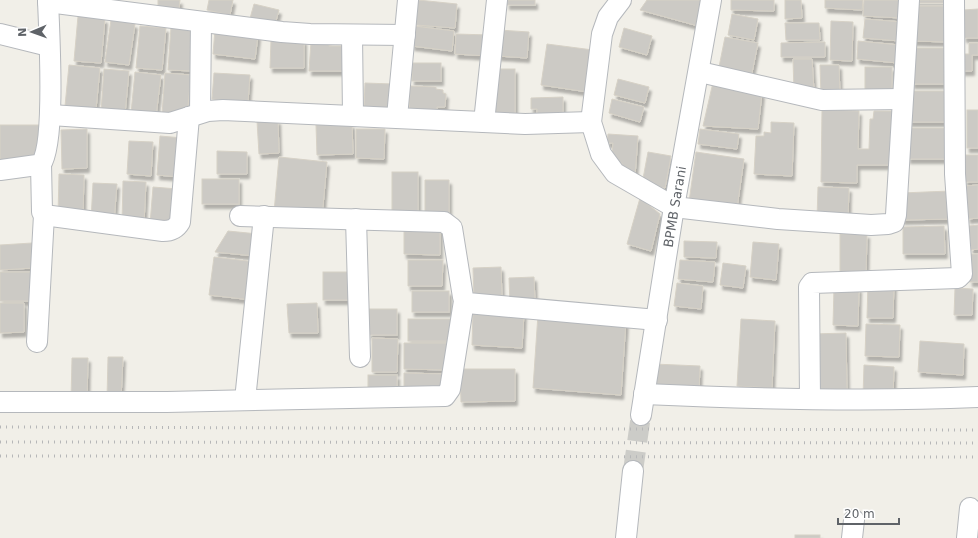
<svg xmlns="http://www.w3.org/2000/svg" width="978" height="538" font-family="'DejaVu Sans',sans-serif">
<defs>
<filter id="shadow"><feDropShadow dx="2.5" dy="4.5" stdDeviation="1" flood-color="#0004"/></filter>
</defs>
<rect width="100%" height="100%" fill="#f1efe8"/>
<g fill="#cccac5" stroke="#d6d1c6" filter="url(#shadow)">
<polygon points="158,0 180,0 179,9 158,7"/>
<polygon points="209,0 233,0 230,15 207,10"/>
<polygon points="418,0 457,4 455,28 416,25"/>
<rect x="507" y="0" width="28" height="5"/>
<polygon points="647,0 707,0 702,27 640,10"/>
<polygon points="731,0 774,0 774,11 731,10"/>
<polygon points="785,0 801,0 802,18 785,19"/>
<polygon points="825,0 863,0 862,10 825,8"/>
<polygon points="864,0 903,0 902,18 863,16"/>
<rect x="914" y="0" width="38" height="3"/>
<polygon points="254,4 279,10 274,28 249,22"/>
<polygon points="912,6 950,6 950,42 912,41"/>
<polygon points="978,9 978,38 964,38 963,10"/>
<polygon points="732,14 758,19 754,40 728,35"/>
<polygon points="78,16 105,19 101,63 74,61"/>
<polygon points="865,19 902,22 900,41 863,38"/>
<polygon points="111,20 135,24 129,65 105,62"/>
<polygon points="831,21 853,22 852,61 830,60"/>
<polygon points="785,23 819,23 820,40 786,40"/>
<polygon points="140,26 166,28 162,70 136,68"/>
<polygon points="414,26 454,31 452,51 412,46"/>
<polygon points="171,27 197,28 194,71 168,70"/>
<polygon points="624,28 652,36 647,55 619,47"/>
<polygon points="215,30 258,35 255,59 213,54"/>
<polygon points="499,30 529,32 527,58 498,56"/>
<polygon points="456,34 490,35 489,56 455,54"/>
<polygon points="725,37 758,43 751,78 718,72"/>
<polygon points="271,40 304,40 304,68 270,68"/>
<polygon points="311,41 329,41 329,46 343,46 349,71 309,71"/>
<polygon points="858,41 899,45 898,63 857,59"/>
<polygon points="825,42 825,57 781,57 781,43"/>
<polygon points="969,43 978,43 978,55 972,55 972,71 962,71 961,54 969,54"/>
<polygon points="547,44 593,50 588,92 541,85"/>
<rect x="912" y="48" width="40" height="36"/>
<polygon points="793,59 812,59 814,91 794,92"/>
<rect x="412" y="63" width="29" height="18"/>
<polygon points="69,65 100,68 96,109 65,106"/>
<polygon points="820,65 839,65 840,96 821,96"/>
<rect x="865" y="67" width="27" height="27"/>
<polygon points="104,69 129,71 125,114 101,112"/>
<rect x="495" y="69" width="20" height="46"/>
<polygon points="135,72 161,75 156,116 131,113"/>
<polygon points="165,73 191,75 187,116 162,114"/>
<polygon points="214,73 250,75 248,102 212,99"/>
<polygon points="714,78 762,93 758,129 703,126"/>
<polygon points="618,79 649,87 645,103 614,95"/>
<polygon points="365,83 393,84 392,109 364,107"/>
<polygon points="410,86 436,87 436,89 443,90 443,93 446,94 445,107 437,107 437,117 409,116"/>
<rect x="909" y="91" width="41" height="31"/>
<polygon points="563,97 563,118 537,119 537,109 531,109 531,98"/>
<polygon points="612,99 644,107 640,122 609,113"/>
<polygon points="822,110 859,111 858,149 869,149 870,119 873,119 874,111 893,111 892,165 857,165 857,183 821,182"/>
<rect x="967" y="110" width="11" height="38"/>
<polygon points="278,120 279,153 259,154 257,121"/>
<polygon points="771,122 794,123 792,176 754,174 756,136 764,136 764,132 771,133"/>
<polygon points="352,124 353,154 317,155 316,125"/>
<polygon points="0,125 40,125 40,164 0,163"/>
<rect x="908" y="128" width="38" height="31"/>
<polygon points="87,129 87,168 62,169 61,130"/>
<polygon points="356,129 385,129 384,159 356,158"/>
<polygon points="700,129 739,134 737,149 698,144"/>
<polygon points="608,134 638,136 635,176 621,175 622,163 614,162 615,156 612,155 613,143 607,143"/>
<polygon points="160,136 183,138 180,177 157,175"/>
<polygon points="129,141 153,142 151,176 127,174"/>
<polygon points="217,151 247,152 247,174 217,174"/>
<polygon points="648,152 671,156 665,188 642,184"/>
<polygon points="696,152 744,159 737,208 689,202"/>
<rect x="965" y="155" width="13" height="27"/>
<polygon points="279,157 327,162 322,217 274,212"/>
<rect x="392" y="172" width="26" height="41"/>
<polygon points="59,174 84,175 83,215 58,215"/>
<rect x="202" y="179" width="37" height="25"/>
<polygon points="425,180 449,180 449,217 425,216"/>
<polygon points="123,181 146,182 144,223 122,222"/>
<polygon points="93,183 117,184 114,221 91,220"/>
<polygon points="978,185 978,218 968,219 965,186"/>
<polygon points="153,187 178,189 176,226 150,224"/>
<polygon points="818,187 849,188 848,218 817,218"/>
<polygon points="950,191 950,219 902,220 901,193"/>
<polygon points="640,198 660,214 651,251 627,244"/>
<polygon points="978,225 978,249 971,250 969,226"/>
<polygon points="944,226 945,254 903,254 903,227"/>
<polygon points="404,227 440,227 440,255 404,254"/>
<polygon points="228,231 258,234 255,256 215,252"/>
<polygon points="840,234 867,234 866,277 840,277"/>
<polygon points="684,241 717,242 716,258 684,257"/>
<polygon points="753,242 779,244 776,280 750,277"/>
<polygon points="32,243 33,268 0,270 0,245"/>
<rect x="970" y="254" width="8" height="28"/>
<polygon points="214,257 256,262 252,300 209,295"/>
<polygon points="408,260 443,260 442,286 408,286"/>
<polygon points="680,260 715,262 713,282 678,279"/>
<polygon points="723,263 746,266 743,288 720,285"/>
<polygon points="501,267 502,298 474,299 473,268"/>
<polygon points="0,272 31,272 32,301 0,301"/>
<rect x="323" y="272" width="28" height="28"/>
<polygon points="534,277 535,303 510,304 509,278"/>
<polygon points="868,282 894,282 893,318 867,318"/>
<polygon points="677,283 703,286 701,309 674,306"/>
<polygon points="834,287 859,288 858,326 833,325"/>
<polygon points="955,288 973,289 972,315 954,315"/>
<rect x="412" y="291" width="37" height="21"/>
<polygon points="0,303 24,303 24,332 0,333"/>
<polygon points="317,303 318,333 289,333 287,304"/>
<rect x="369" y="309" width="28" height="26"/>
<polygon points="473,311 524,313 522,348 472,345"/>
<polygon points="538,314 626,320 621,395 533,388"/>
<rect x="408" y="319" width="46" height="22"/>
<polygon points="741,319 775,321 772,388 737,386"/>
<polygon points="866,324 900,325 899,357 865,356"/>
<polygon points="846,333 847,391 814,391 812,334"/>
<polygon points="372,338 398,339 397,372 372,372"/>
<polygon points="920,341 964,344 963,375 918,372"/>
<polygon points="404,343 449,343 449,370 404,369"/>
<polygon points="108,357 123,357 121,399 107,398"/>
<polygon points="72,358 88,358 87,400 71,399"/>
<polygon points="654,364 700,366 699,391 653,389"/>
<polygon points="864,365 894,367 893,397 863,396"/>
<polygon points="460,369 515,369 515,401 461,402"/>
<polygon points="404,373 444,374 443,395 404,394"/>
<rect x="368" y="375" width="29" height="20"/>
<rect x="795" y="535" width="25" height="3"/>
</g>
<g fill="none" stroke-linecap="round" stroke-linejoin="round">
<polyline stroke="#ccccc8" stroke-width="20" stroke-dasharray="20 10" stroke-linecap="butt" points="633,471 641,415"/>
<g stroke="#b5b8bc" stroke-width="22">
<g id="minor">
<polyline points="621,0 608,17 602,34 591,122 601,154 615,173 674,207 778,219 871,225 888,224 894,222 896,215 909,0"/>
<polyline points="48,2 282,32 310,34 405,35"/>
<polyline points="0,34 49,46"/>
<polyline points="352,35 353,115"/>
<polyline points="700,72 822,100 902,99"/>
<polyline points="200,113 201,22"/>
<polyline points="51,115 170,123 208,111 223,110 525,124 591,122"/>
<polyline points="397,117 408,0"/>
<polyline points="484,122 497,0"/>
<path d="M 41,164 L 42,212 L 44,215 L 163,231 C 171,231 176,229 180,222 L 189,117"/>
<path d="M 0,170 L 37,165 L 41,164 C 56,143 49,30 48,0"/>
<polyline points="240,216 444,222 452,228 463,297 467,303 657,320"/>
<polyline points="356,219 360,357"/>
<polyline points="37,342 44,215"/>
<path d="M 644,394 C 755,399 867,402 978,397"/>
<polyline points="810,399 809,287 812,283 958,278 962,274 955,174 954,0"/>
<polyline points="245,400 264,216"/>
<polyline points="0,402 167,402 445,396 450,389 464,301"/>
<path id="s1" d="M 641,415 L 674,207 L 711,0"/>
<polyline points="626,538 633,471"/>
<polyline points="852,538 854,520"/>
<polyline points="967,538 970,508"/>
</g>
</g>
<use href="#minor" stroke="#fff" stroke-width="20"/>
<g stroke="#b6b7b8" stroke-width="3" stroke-dasharray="1 5" stroke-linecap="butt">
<polyline points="0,427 978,430"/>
<polyline points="0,442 978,443"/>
<polyline points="0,456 978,457"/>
</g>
</g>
<g text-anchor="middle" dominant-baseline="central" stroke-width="3" stroke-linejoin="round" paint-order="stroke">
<g font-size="13" fill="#5f6368" stroke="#fff">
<text stroke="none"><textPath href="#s1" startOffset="211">BPMB Sarani</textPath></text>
</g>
</g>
<g transform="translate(32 32) rotate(268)" stroke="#ffffff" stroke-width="3" paint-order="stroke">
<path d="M0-3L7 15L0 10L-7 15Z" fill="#5f6368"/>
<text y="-6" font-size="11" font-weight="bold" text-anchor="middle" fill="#5f6368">N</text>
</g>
<path d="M838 518v6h61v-6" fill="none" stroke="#5f6368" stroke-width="2"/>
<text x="844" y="518" font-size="12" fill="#5f6368" stroke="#ffffff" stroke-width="3" paint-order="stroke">20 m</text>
</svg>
